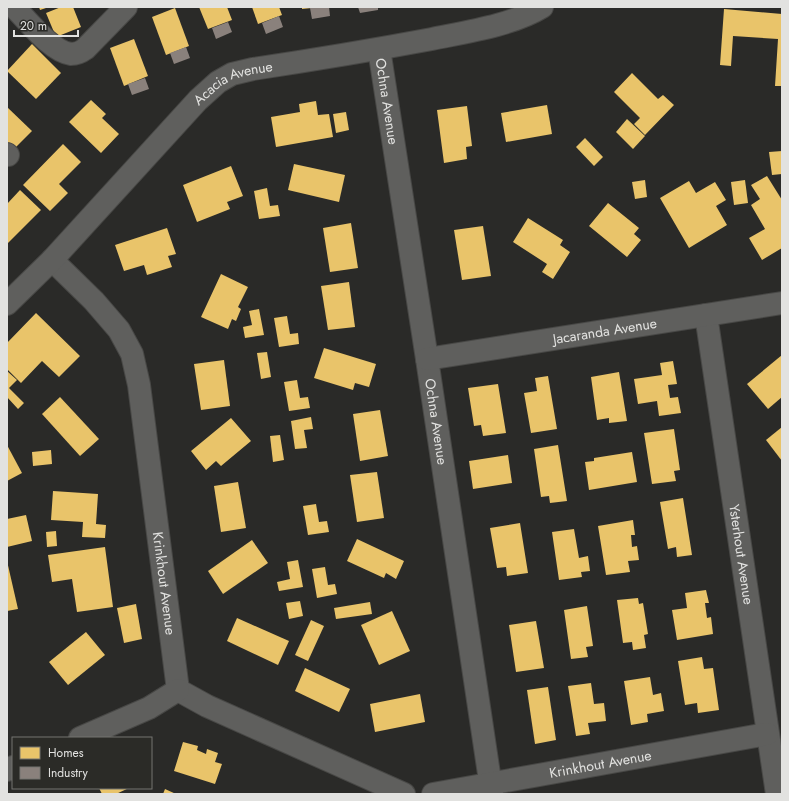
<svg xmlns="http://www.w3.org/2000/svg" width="789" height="801" font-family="Jost,sans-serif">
<rect width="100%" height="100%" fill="#2a2a28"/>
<g fill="#e9c46a">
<polygon points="39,7 49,7 40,10"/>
<polygon points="61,7 73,7 81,27 56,37 46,13"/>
<polygon points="199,7 227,7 232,20 208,29"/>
<polygon points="252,7 279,7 282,15 258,24"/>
<polygon points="302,7 312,7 312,8 302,9"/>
<polygon points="175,8 189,46 166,55 152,17"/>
<polygon points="724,9 782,14 782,86 775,86 778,39 733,36 731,66 720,65"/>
<polygon points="134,39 148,76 124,86 110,48"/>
<polygon points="32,44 61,73 36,99 7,71"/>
<polygon points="632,73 658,99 663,95 674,105 645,135 634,124 640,118 614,92"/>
<polygon points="91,100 106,114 102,118 119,134 101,153 69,122"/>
<polygon points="316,101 318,115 329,114 333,137 276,147 271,117 300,112 299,104"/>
<polygon points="547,105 552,134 506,142 501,113"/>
<polygon points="467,106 472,146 466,147 467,159 444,163 437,110"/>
<polygon points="7,107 32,131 14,149 7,142"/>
<polygon points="346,112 349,130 336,133 333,114"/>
<polygon points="627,119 645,136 633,149 616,132"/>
<polygon points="585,138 603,157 594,166 576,147"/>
<polygon points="63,144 81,162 59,184 68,193 50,211 23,185"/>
<polygon points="782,151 782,174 772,175 769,152"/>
<polygon points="294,164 345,175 339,202 288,190"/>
<polygon points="231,166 243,196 227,202 230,209 197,222 183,185"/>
<polygon points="767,176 782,200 782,248 762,260 749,238 765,229 751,205 760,199 751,185"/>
<polygon points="645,180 647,197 635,199 632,182"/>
<polygon points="745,180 748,203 734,205 731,182"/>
<polygon points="689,181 696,193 715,182 726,200 716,206 727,225 689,248 660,198"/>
<polygon points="267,188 270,206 278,205 280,216 259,219 254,191"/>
<polygon points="20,190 41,210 8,243 7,242 7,204"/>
<polygon points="608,203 639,228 634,234 641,240 627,257 589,226"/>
<polygon points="528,218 563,240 560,245 570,252 553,279 542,272 547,264 513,242"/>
<polygon points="351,223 358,268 330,272 323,228"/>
<polygon points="483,226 491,276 462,280 454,230"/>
<polygon points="167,228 176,254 168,256 172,267 147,275 144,265 124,271 115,245"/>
<polygon points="221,274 248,287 238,307 241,309 236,321 232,319 228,329 201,317"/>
<polygon points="349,282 355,327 328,330 321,286"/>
<polygon points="259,309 264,335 245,338 243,327 252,325 249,311"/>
<polygon points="36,313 80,356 59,377 42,361 21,383 7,369 7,343"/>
<polygon points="287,316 290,334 298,333 299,344 279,347 274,318"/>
<polygon points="324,348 376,364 369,387 355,383 353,390 314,378"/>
<polygon points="267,352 271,377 261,379 257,353"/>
<polygon points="782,355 782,397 768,409 747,384"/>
<polygon points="224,360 230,406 201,410 194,364"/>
<polygon points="673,361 677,384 668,385 670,398 678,397 681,413 659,416 657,401 638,404 634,379 662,375 660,363"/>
<polygon points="7,371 17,380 9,388 24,403 18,409 7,397"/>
<polygon points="619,372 627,421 609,423 609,418 597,420 591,377"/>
<polygon points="548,376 557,429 531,433 524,393 537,391 535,378"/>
<polygon points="297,380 300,398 308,397 310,408 289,411 284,382"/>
<polygon points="498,384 506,433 483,436 481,425 474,426 468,388"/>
<polygon points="60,397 99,439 80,456 42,414"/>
<polygon points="380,410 388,456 360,461 353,414"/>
<polygon points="311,417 313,429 304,430 307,448 295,449 291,421"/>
<polygon points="231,418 251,441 221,466 216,461 206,470 191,451"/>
<polygon points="782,427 782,461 766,440"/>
<polygon points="674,429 680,470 674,471 676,481 652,484 644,433"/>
<polygon points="280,435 284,460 273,462 270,436"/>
<polygon points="7,445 22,473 7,481"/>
<polygon points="558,445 567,501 550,503 549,496 541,497 534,449"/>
<polygon points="51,450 52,464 33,466 32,452"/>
<polygon points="632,452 637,482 589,490 585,462 594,461 594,458"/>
<polygon points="508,455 512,483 473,489 469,461"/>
<polygon points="377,472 384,518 357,522 350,475"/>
<polygon points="238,482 246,528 221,532 214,486"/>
<polygon points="53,491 98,494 96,524 106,525 105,538 82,537 83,522 51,520"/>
<polygon points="683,498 692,555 677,557 676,547 668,549 660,502"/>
<polygon points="316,504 319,522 327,521 329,532 308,535 303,506"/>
<polygon points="26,515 32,541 7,547 7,519"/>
<polygon points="633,520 635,535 631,535 632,547 637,546 639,560 628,561 630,572 606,575 598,526"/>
<polygon points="520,523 528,573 507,576 506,567 497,568 490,528"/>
<polygon points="574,529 579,558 588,556 590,571 581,572 582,577 559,580 552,532"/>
<polygon points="56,531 57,546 47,547 46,532"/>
<polygon points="357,539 404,561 396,579 386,573 384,578 347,561"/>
<polygon points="252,540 268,563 223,594 208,571"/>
<polygon points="105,547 113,607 77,612 72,579 52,582 48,555"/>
<polygon points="298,560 303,587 279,591 277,582 290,579 287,562"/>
<polygon points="7,561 18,609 7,611"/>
<polygon points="325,567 328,585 335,584 337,594 317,598 312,569"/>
<polygon points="706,590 709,603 705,603 707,618 711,617 713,634 677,640 672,610 687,608 685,593"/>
<polygon points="638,598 639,604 643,603 648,634 644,635 646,648 633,650 632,642 623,643 617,600"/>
<polygon points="300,601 303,616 289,619 286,603"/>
<polygon points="370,602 372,614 336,619 334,608"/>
<polygon points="136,604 142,639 124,643 117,608"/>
<polygon points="587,606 593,646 586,647 588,657 571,659 564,610"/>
<polygon points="392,611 410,651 379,665 361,625"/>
<polygon points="237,618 289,641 278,665 227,641"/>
<polygon points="311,620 324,626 308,661 295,655"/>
<polygon points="536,621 544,668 516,672 509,625"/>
<polygon points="86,632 105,655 68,685 49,662"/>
<polygon points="702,657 704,669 713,668 719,710 698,713 697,703 685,705 678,661"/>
<polygon points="305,668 350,689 339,712 295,691"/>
<polygon points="650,677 653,695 661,693 664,711 647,714 648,722 631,725 624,681"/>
<polygon points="591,683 594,704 604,703 606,721 588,723 590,734 576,736 568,686"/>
<polygon points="548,687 556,740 535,744 527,690"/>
<polygon points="420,694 425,722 375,732 370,704"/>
<polygon points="183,742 198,746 197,750 206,754 207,749 218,753 215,762 222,764 215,784 174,771"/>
<polygon points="99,788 129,788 116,794 102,794"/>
<polygon points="165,789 176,794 163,794"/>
</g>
<g fill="#8a817c">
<polygon points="317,7 329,7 330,16 312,19 310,8"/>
<polygon points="358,7 378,7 378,10 360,13"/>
<polygon points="279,16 283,27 266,34 262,23"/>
<polygon points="228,22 232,32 216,39 212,28"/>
<polygon points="186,47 190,58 174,64 170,53"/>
<polygon points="145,78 149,89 132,95 128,84"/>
</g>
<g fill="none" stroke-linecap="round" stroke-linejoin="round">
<g stroke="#484846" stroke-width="24">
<g id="street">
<path d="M 14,7 C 28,21 52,52 71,54 C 77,54 81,52 85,49 L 126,7"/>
<path id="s1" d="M 379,49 L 427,359 L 492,794"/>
<polyline points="7,154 8,155"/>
<path id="s2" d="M 52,260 L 94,301 L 119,330 L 132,354 L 139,385 L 178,690 L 207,706 L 404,794"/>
<path id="s3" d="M 7,304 L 52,260 L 198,100 L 218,82 L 232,74 L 253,69 C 313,60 373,50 432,39 C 466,32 513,25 542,7"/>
<path id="s4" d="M 706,315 L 777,794"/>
<path id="s5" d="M 427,359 L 782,303"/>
<polyline points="80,738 149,708 178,690"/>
<polyline points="7,770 13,767"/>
<path id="s6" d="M 433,794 L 767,734"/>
</g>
</g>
<use href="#street" stroke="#5f5f5d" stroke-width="22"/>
</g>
<g text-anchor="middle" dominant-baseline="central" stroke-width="4" stroke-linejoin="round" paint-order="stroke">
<g font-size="14" fill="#e2e2e0" stroke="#2b2b27">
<text stroke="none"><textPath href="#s3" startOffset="320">Acacia Avenue</textPath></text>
<text stroke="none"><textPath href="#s1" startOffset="53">Ochna Avenue</textPath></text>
<text stroke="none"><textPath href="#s5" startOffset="180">Jacaranda Avenue</textPath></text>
<text stroke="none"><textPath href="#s1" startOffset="377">Ochna Avenue</textPath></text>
<text stroke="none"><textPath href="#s4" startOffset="242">Ysterhout Avenue</textPath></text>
<text stroke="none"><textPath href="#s2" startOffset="356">Krinkhout Avenue</textPath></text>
<text stroke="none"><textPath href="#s6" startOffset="170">Krinkhout Avenue</textPath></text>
</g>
</g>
<rect width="789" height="801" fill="none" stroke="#e2e2e0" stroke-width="16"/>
<rect x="12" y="737" width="140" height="52" fill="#2b2b27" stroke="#747471"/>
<rect x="20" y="747" width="20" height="12" fill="#e9c46a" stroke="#747471"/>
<text x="48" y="757" font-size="12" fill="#e2e2e0">Homes</text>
<rect x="20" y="767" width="20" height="12" fill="#8a817c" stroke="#747471"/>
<text x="48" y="777" font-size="12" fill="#e2e2e0">Industry</text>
<path d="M14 30v6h64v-6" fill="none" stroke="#e2e2e0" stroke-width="2"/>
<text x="20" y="30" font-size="12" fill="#e2e2e0" stroke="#2b2b27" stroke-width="3" paint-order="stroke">20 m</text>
</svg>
